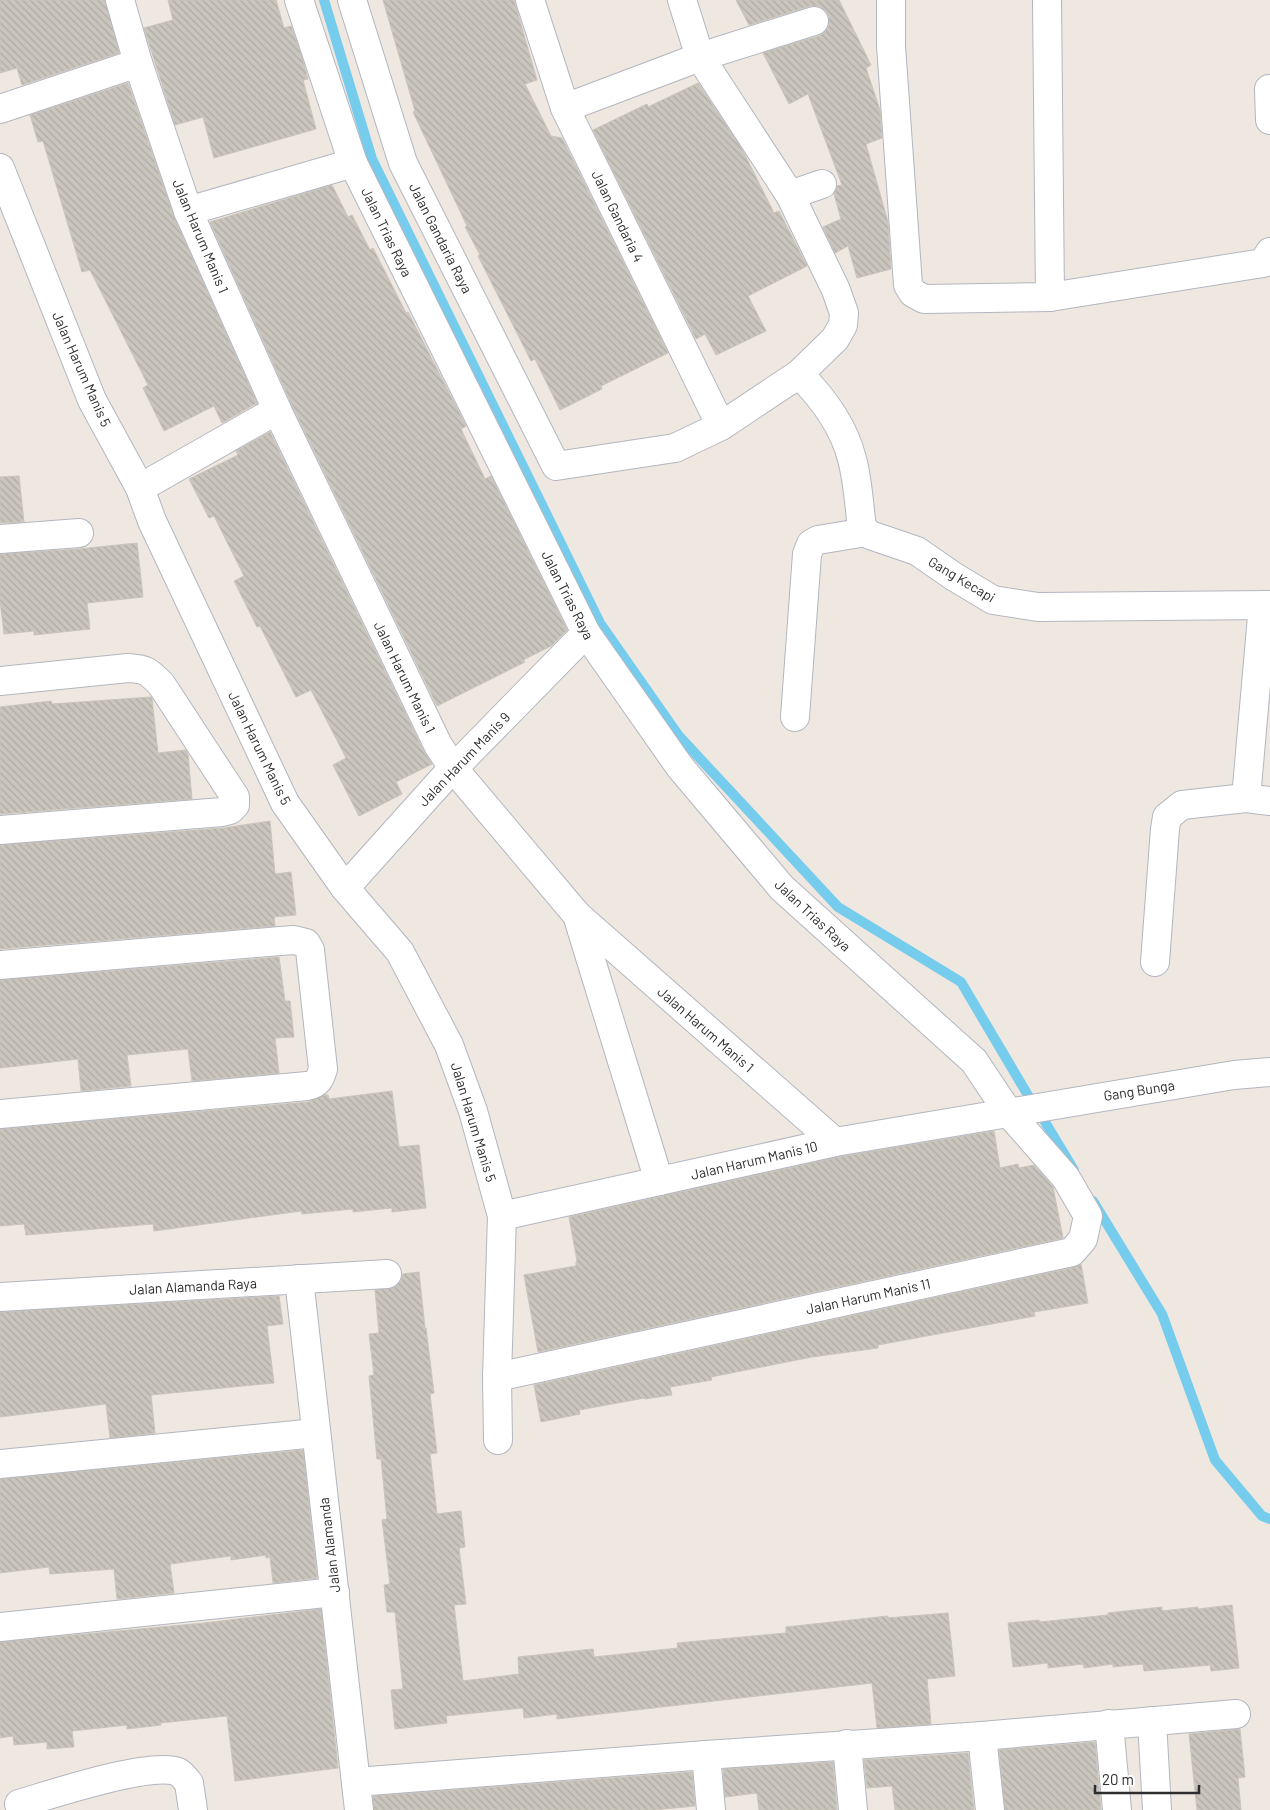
<svg xmlns="http://www.w3.org/2000/svg" width="1270" height="1810" font-family="Barlow,sans-serif">
<defs>
<pattern id="building-back-hatch" width="6" height="6" patternUnits="userSpaceOnUse" patternTransform="scale(1.25)"><rect width="6" height="6" fill="#cac6be"/><path d="M-1 5l2 2M0 0l6 6M5-1l2 2" fill="none" stroke="#aeaaa4"/></pattern>
</defs>
<rect width="100%" height="100%" fill="#eee8e0"/>
<g fill="none" stroke-linecap="round" stroke-linejoin="round">
<g stroke="#76cced" stroke-width="10">
<polyline points="324,0 372,159 600,623 679,736 838,907 961,982 1029,1097"/>
<polyline points="1042,1117 1074,1170"/>
<polyline points="1093,1201 1162,1314 1215,1460 1262,1516 1270,1519"/>
</g>
</g>
<g fill="url(#building-back-hatch)" stroke="#cac4b9">
<polygon points="0,0 105,0 119,53 22,85 17,68 0,73"/>
<polygon points="168,0 276,0 284,28 291,26 301,54 308,79 303,80 316,129 214,158 203,117 175,125 144,28 173,20"/>
<polygon points="383,0 514,0 537,80 525,84 551,136 562,138 668,353 601,386 602,389 560,410 535,359 531,361 478,256 480,255 465,227 467,226 413,112 415,111"/>
<polygon points="736,0 839,0 871,65 866,68 880,110 882,138 866,144 888,222 891,269 857,278 848,246 835,253 823,227 841,219 834,194 837,186 842,185 808,94 789,104 763,53 819,36 825,32 829,25 829,16 825,10 818,6 810,6 749,25"/>
<polygon points="128,83 174,217 257,403 222,423 214,406 164,431 143,388 148,385 90,270 82,272 43,141 38,142 30,115"/>
<polygon points="698,83 742,149 774,213 779,211 807,266 748,296 766,331 716,355 705,334 696,339 593,130 647,104 648,107"/>
<polygon points="332,185 348,217 352,215 370,250 373,248 406,313 408,312 466,426 461,429 485,479 491,476 567,630 551,646 523,660 525,662 437,706 291,403 210,222"/>
<polygon points="270,432 424,752 432,764 396,782 402,794 359,816 333,765 346,758 311,690 296,697 260,626 257,627 234,581 244,576 214,516 209,518 189,479 238,455 236,451"/>
<polygon points="19,476 24,522 0,523 0,477"/>
<polygon points="137,543 143,597 87,603 90,629 34,635 34,631 4,634 0,601 0,554 79,549"/>
<polygon points="151,697 152,699 158,753 186,750 188,754 192,799 0,814 0,707 51,701 52,704"/>
<polygon points="270,821 275,874 291,872 296,915 274,917 275,926 0,949 0,845 223,828"/>
<polygon points="279,957 285,1001 290,1001 294,1037 275,1038 279,1073 192,1081 188,1049 127,1055 131,1086 81,1091 78,1059 0,1068 0,980"/>
<polygon points="392,1091 399,1147 419,1145 426,1208 392,1212 392,1208 353,1212 353,1209 302,1214 301,1211 154,1231 153,1224 26,1235 24,1224 0,1226 0,1129 308,1102 325,1095 328,1095 329,1099"/>
<polygon points="994,1131 1000,1168 1018,1164 1019,1168 1034,1165 1053,1187 1063,1238 538,1352 524,1275 576,1266 576,1262 577,1261 569,1217 838,1157"/>
<polygon points="1081,1264 1088,1303 1034,1312 1035,1316 878,1345 878,1348 812,1357 711,1377 712,1380 670,1387 672,1395 645,1399 645,1398 579,1410 580,1414 541,1422 534,1385 1075,1267"/>
<polygon points="419,1272 425,1328 426,1328 434,1393 430,1394 437,1453 430,1454 437,1514 461,1511 465,1547 459,1548 466,1604 454,1605 463,1681 519,1674 518,1657 593,1649 594,1657 678,1648 677,1643 786,1633 786,1627 888,1616 888,1618 948,1613 955,1676 927,1679 931,1724 877,1728 872,1683 557,1719 557,1714 524,1718 523,1708 446,1716 447,1723 395,1729 391,1690 403,1689 395,1612 387,1612 384,1585 390,1584 382,1520 387,1519 381,1459 377,1459 369,1376 374,1375 369,1334 379,1333 375,1290 395,1287 401,1281 403,1274"/>
<polygon points="279,1296 283,1324 267,1326 274,1383 151,1395 155,1433 110,1438 106,1404 0,1417 0,1312"/>
<polygon points="303,1450 317,1578 273,1583 270,1557 266,1558 266,1555 231,1560 231,1556 170,1564 174,1593 117,1599 114,1569 50,1574 49,1567 0,1573 0,1479"/>
<polygon points="1232,1605 1239,1668 1211,1671 1210,1665 1144,1671 1143,1664 1113,1667 1113,1664 1084,1668 1083,1664 1048,1668 1048,1663 1013,1667 1008,1623 1039,1620 1040,1622 1108,1615 1108,1613 1162,1607 1162,1611 1198,1607 1198,1609"/>
<polygon points="321,1609 338,1768 235,1781 227,1716 160,1723 161,1725 127,1729 127,1725 72,1731 74,1747 47,1749 47,1742 14,1745 13,1736 0,1738 0,1642 204,1623"/>
<polygon points="1240,1729 1245,1777 1238,1778 1241,1810 1197,1810 1189,1734"/>
<polygon points="1095,1742 1101,1810 1005,1810 999,1750"/>
<polygon points="968,1753 974,1810 895,1810 892,1786 867,1788 864,1760"/>
<polygon points="833,1762 837,1810 759,1810 757,1793 725,1797 723,1769"/>
<polygon points="692,1772 695,1806 654,1810 374,1810 373,1796"/>
</g>
<g fill="none" stroke-linecap="round" stroke-linejoin="round">
<g stroke="#b3b6c0" stroke-width="30">
<g id="minor">
<polyline points="120,0 138,63 188,211 277,410 438,745 453,768 577,915 659,1181"/>
<polyline points="299,0 353,163 586,633 680,767 782,888 974,1061 1008,1112 1066,1178 1088,1216 1083,1239 1072,1252 497,1377"/>
<polyline points="352,0 403,163 556,466 675,448 721,426 799,374 835,339 843,325 844,313 836,290 790,195 700,57 682,0"/>
<polyline points="530,0 565,108 721,426"/>
<polyline points="891,0 891,46 908,285 913,293 924,299 1050,297 1263,263 1270,252"/>
<polyline points="1047,0 1050,297"/>
<polyline points="1269,89 1270,120"/>
<polyline points="565,108 700,57 814,21"/>
<polyline points="0,109 138,63"/>
<polyline points="0,168 92,400 140,488 152,521 285,803 345,888 400,952 449,1045 473,1111 502,1216 497,1377 498,1440"/>
<polyline points="790,195 822,184"/>
<polyline points="188,211 353,163"/>
<path d="M 799,374 C 822,397 844,427 852,459 C 858,481 859,505 862,528 L 870,535 L 917,551 L 953,576 L 993,600 L 1038,607 L 1270,605"/>
<polyline points="140,488 277,410"/>
<polyline points="0,539 79,533"/>
<polyline points="1263,605 1246,798 1270,801"/>
<path d="M 0,681 L 128,668 C 146,669 148,671 161,684 L 235,797 L 235,805 L 230,810 L 222,812 L 0,830"/>
<polyline points="795,717 807,554 811,544 818,540 866,532"/>
<polyline points="345,888 442,780 586,633"/>
<polyline points="577,915 835,1142"/>
<polyline points="1155,962 1165,829 1167,817 1182,805 1246,798"/>
<path d="M 0,965 L 280,941 L 294,940 L 306,943 L 310,950 L 323,1069 C 320,1079 318,1084 307,1086 L 0,1114"/>
<polyline points="502,1216 835,1142 1234,1075 1270,1072"/>
<polyline points="299,1279 359,1810"/>
<polyline points="0,1297 387,1274"/>
<polyline points="0,1464 316,1433"/>
<polyline points="0,1627 335,1592"/>
<polyline points="1152,1721 1157,1810"/>
<polyline points="1109,1724 1117,1810"/>
<polyline points="982,1736 990,1810"/>
<polyline points="847,1744 853,1810"/>
<polyline points="706,1755 711,1810"/>
<polyline points="356,1782 706,1755 982,1736 1236,1714"/>
<path d="M 19,1804 C 49,1795 151,1761 178,1772 C 182,1774 186,1780 189,1783 L 193,1810"/>
</g>
</g>
<use href="#minor" stroke="#fff" stroke-width="28"/>
</g>
<g text-anchor="middle" dominant-baseline="central" stroke-width="5" stroke-linejoin="round" paint-order="stroke">
<g font-size="14" fill="#2d2d2d" stroke="#fff">
<text transform="translate(618 216) rotate(64)">Jalan Gandaria 4</text>
<text transform="translate(387 232) rotate(64)">Jalan Trias Raya</text>
<text transform="translate(201 236) rotate(67)">Jalan Harum Manis 1</text>
<text transform="translate(441 238) rotate(63)">Jalan Gandaria Raya</text>
<text transform="translate(82 369) rotate(66)">Jalan Harum Manis 5</text>
<text transform="translate(962 579) rotate(31)">Gang Kecapi</text>
<text transform="translate(568 595) rotate(63)">Jalan Trias Raya</text>
<text transform="translate(405 677) rotate(64)">Jalan Harum Manis 1</text>
<text transform="translate(260 748) rotate(64)">Jalan Harum Manis 5</text>
<text transform="translate(464 759) rotate(-46)">Jalan Harum Manis 9</text>
<text transform="translate(813 915) rotate(43)">Jalan Trias Raya</text>
<text transform="translate(706 1029) rotate(41)">Jalan Harum Manis 1</text>
<text transform="translate(1139 1090) rotate(-9)">Gang Bunga</text>
<text transform="translate(474 1122) rotate(73)">Jalan Harum Manis 5</text>
<text transform="translate(754 1160) rotate(-13)">Jalan Harum Manis 10</text>
<text transform="translate(193 1286) rotate(-3)">Jalan Alamanda Raya</text>
<text transform="translate(868 1296) rotate(-12)">Jalan Harum Manis 11</text>
<text transform="translate(329 1545) rotate(-97)">Jalan Alamanda</text>
</g>
</g>
<path d="M1095 1785v8h104v-8" fill="none" stroke="#2d2d2d" stroke-width="2.5"/>
<text x="1102" y="1785" font-size="15" fill="#2d2d2d" stroke="#ffffff" stroke-width="4" paint-order="stroke">20 m</text>
</svg>
